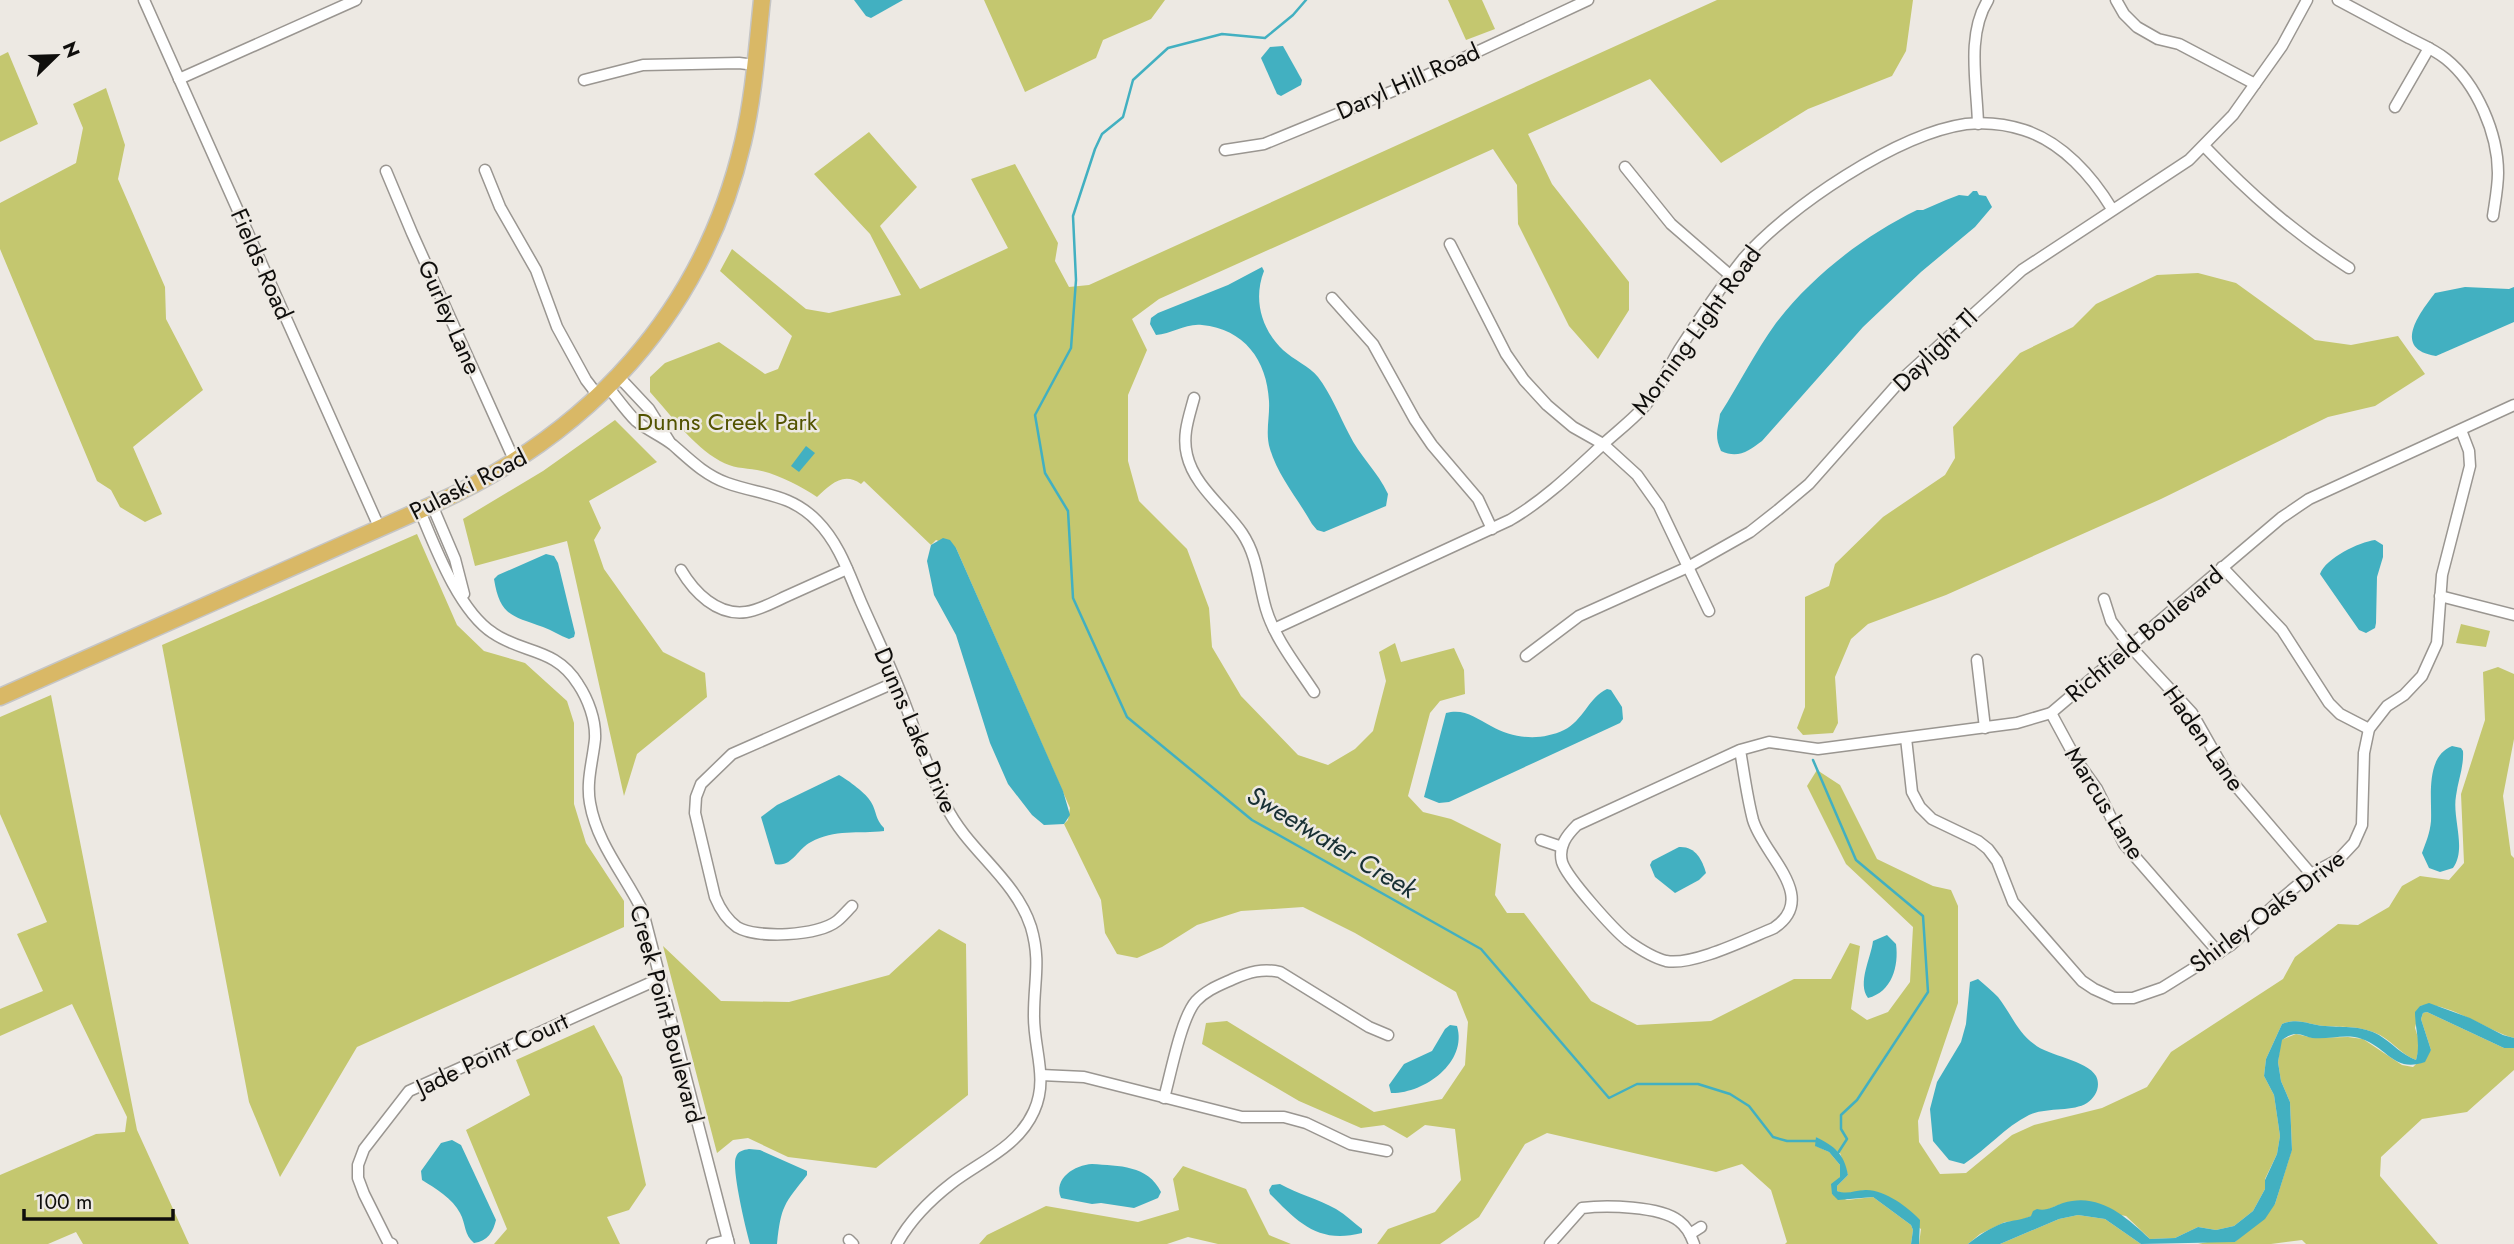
<svg xmlns="http://www.w3.org/2000/svg" width="2514" height="1244" font-family="Jost,sans-serif">
<rect width="100%" height="100%" fill="#ede9e3"/>
<g fill="#c4c76f">
<polygon points="984,0 1165,0 1151,19 1103,40 1096,58 1025,92"/>
<polygon points="1448,0 1482,0 1495,29 1466,40"/>
<path d="M 1717,0 L 1913,0 L 1906,51 L 1892,76 L 1808,109 L 1721,163 L 1650,79 L 1528,134 L 1552,184 L 1629,282 L 1629,310 L 1598,359 L 1569,326 L 1518,224 L 1517,185 L 1493,149 L 1159,299 L 1132,319 L 1147,350 L 1128,395 L 1128,461 L 1139,501 L 1187,549 L 1209,608 L 1212,647 L 1241,696 L 1298,755 L 1328,765 L 1355,749 L 1373,731 L 1386,681 L 1379,652 L 1395,643 L 1401,662 L 1454,648 L 1464,670 L 1465,694 L 1440,701 L 1430,713 L 1408,796 L 1423,812 L 1451,819 L 1501,844 L 1495,895 L 1507,913 L 1524,913 L 1591,1001 L 1637,1025 L 1711,1021 L 1794,979 L 1831,979 L 1850,943 L 1860,946 L 1851,1009 L 1867,1020 L 1888,1012 L 1910,982 L 1913,927 L 1846,864 L 1807,786 L 1817,770 L 1840,785 L 1877,859 L 1933,886 L 1951,890 L 1958,906 L 1958,1003 L 1918,1121 L 1919,1142 L 1940,1174 L 1966,1173 L 2012,1135 L 2034,1125 L 2102,1108 L 2147,1087 L 2171,1052 L 2283,979 L 2295,957 L 2338,924 L 2358,925 L 2389,907 L 2402,886 L 2420,876 L 2449,880 L 2464,863 L 2461,794 L 2485,720 L 2483,672 L 2498,667 L 2514,674 L 2514,739 L 2503,796 L 2511,855 L 2514,858 L 2514,1038 C 2489,1032 2444,999 2420,1006 L 2415,1028 L 2420,1044 L 2416,1060 C 2402,1055 2393,1042 2380,1035 C 2359,1025 2347,1028 2325,1026 C 2309,1025 2299,1017 2282,1024 L 2266,1059 L 2264,1076 L 2274,1095 L 2280,1136 L 2277,1154 L 2265,1179 L 2265,1189 L 2253,1211 L 2234,1226 L 2216,1230 L 2198,1227 L 2175,1238 L 2150,1239 L 2126,1216 L 2061,1204 L 2019,1221 L 2005,1222 L 1980,1234 L 1968,1244 L 1919,1244 L 1921,1229 L 1866,1190 L 1844,1194 L 1837,1191 L 1837,1186 L 1848,1175 L 1840,1153 L 1816,1137 L 1816,1146 L 1829,1152 L 1840,1165 L 1840,1177 L 1832,1194 L 1847,1200 L 1873,1197 L 1911,1225 L 1913,1230 L 1911,1244 L 1785,1244 L 1787,1242 L 1771,1190 L 1742,1164 L 1716,1172 L 1547,1133 L 1525,1144 L 1479,1217 L 1440,1244 L 1377,1244 L 1388,1229 L 1435,1212 L 1461,1180 L 1455,1129 L 1425,1125 L 1407,1138 L 1384,1125 L 1361,1128 L 1299,1101 L 1202,1044 L 1206,1023 L 1227,1021 L 1374,1112 L 1442,1099 L 1465,1065 L 1468,1022 L 1456,992 L 1355,933 L 1303,907 L 1241,911 L 1197,925 L 1162,947 L 1137,958 L 1117,954 L 1105,933 L 1101,900 L 1064,824 L 1068,820 L 1070,808 L 956,548 L 936,540 L 931,545 L 864,481 L 861,484 C 843,471 830,485 817,497 C 800,486 778,474 757,470 C 744,468 732,468 720,461 C 692,445 671,415 650,392 L 650,377 L 665,363 L 719,342 L 765,374 L 778,369 L 792,336 L 720,271 L 732,249 L 806,309 L 829,313 L 901,295 L 870,234 L 814,174 L 869,132 L 917,187 L 880,226 L 920,289 L 1008,248 L 971,179 L 1015,164 L 1058,243 L 1055,261 L 1069,287 L 1089,285 Z"/>
<polygon points="8,52 38,124 0,142 0,56"/>
<polygon points="106,88 125,145 118,179 165,287 166,319 203,390 133,447 162,514 145,522 120,507 111,490 97,481 0,249 0,203 76,163 83,128 73,104"/>
<polygon points="2198,273 2236,283 2315,340 2351,345 2398,336 2425,374 2375,406 2328,417 2161,499 1946,595 1868,624 1851,639 1835,677 1838,723 1833,733 1803,735 1797,728 1805,707 1805,597 1829,586 1835,564 1883,517 1945,475 1955,458 1953,427 2020,353 2073,327 2096,304 2157,275"/>
<polygon points="615,420 657,462 589,501 601,528 594,540 604,569 663,652 705,673 707,697 637,754 624,796 567,541 475,566 463,519 543,471"/>
<polygon points="417,534 457,625 484,651 525,663 567,701 574,723 574,804 586,843 624,901 624,927 357,1047 280,1177 249,1102 162,645"/>
<polygon points="2461,624 2490,631 2486,647 2456,643"/>
<polygon points="51,695 137,1130 189,1244 83,1244 76,1232 48,1244 0,1244 0,1175 96,1134 125,1132 127,1117 72,1004 0,1036 0,1009 43,991 17,934 47,922 0,814 0,717"/>
<polygon points="939,929 966,944 968,1095 876,1168 788,1157 748,1138 733,1140 717,1153 663,946 721,1001 789,1002 889,975"/>
<polygon points="2427,1012 2504,1048 2514,1048 2514,1070 2467,1112 2422,1119 2381,1157 2380,1176 2438,1244 2306,1244 2302,1240 2271,1244 2198,1244 2212,1241 2235,1242 2275,1204 2292,1149 2290,1102 2281,1081 2278,1062 2281,1040 2296,1034 2314,1038 2348,1037 2363,1039 2402,1065 2413,1067 2431,1050 2421,1019 2423,1013"/>
<polygon points="594,1025 622,1077 646,1185 629,1210 607,1217 620,1244 494,1244 507,1229 466,1130 530,1095 516,1060"/>
<polygon points="1183,1166 1246,1189 1269,1235 1291,1244 1218,1244 1188,1237 1167,1244 979,1244 987,1235 1046,1206 1138,1222 1179,1210 1173,1179"/>
<polygon points="2078,1215 2105,1219 2141,1244 2000,1244 2059,1219"/>
</g>
<g fill="#42b0c1">
<polygon points="854,0 903,0 871,18 866,16"/>
<polygon points="1283,46 1302,80 1301,85 1281,96 1277,94 1261,58 1270,47"/>
<path d="M 1973,191 L 1977,191 L 1979,195 L 1986,196 L 1992,207 L 1975,227 L 1921,272 L 1863,327 L 1762,441 C 1749,451 1738,459 1721,451 C 1714,435 1718,430 1720,414 C 1739,384 1755,352 1776,323 C 1813,275 1864,236 1917,210 L 1923,210 L 1946,200 L 1959,195 L 1968,196 Z"/>
<path d="M 1262,267 L 1264,271 C 1253,299 1261,329 1283,350 C 1294,360 1309,366 1318,377 C 1331,394 1339,415 1349,434 C 1359,455 1378,472 1388,494 L 1386,506 L 1324,532 L 1317,530 L 1312,524 C 1298,499 1278,476 1270,449 C 1265,433 1270,417 1269,401 C 1267,360 1244,329 1202,325 C 1186,323 1172,334 1156,335 L 1150,324 L 1151,318 L 1158,313 L 1228,285 Z"/>
<path d="M 2465,287 L 2509,289 L 2514,287 L 2514,322 L 2436,356 C 2392,349 2419,314 2435,293 Z"/>
<polygon points="806,446 815,453 799,472 791,466"/>
<polygon points="943,538 950,540 956,548 1063,791 1070,815 1064,824 1044,825 1032,815 1008,784 990,743 956,635 934,595 927,561 931,545"/>
<path d="M 2375,540 L 2383,545 L 2383,557 L 2377,577 L 2376,623 L 2375,628 L 2366,633 L 2359,630 L 2320,574 C 2326,558 2359,542 2375,540 Z"/>
<path d="M 546,554 L 554,556 L 558,563 L 575,633 L 574,637 L 569,639 C 560,636 552,630 543,627 C 512,616 500,616 494,579 L 498,575 Z"/>
<path d="M 1607,689 L 1611,690 L 1622,707 L 1623,719 L 1620,723 L 1449,802 L 1439,803 L 1424,797 L 1446,713 C 1464,708 1476,718 1491,726 C 1514,739 1541,741 1564,730 C 1583,721 1589,697 1607,689 Z"/>
<path d="M 2452,746 L 2461,748 L 2463,751 C 2464,767 2458,780 2456,796 C 2452,818 2467,849 2453,868 L 2440,872 L 2429,868 L 2422,853 C 2426,842 2430,833 2431,821 C 2432,797 2425,757 2452,746 Z"/>
<path d="M 839,775 C 848,780 867,794 871,802 C 877,812 875,819 884,828 L 884,831 C 859,834 834,829 811,842 C 797,849 792,868 775,864 L 761,817 L 777,805 Z"/>
<path d="M 1679,847 C 1695,846 1702,859 1706,873 L 1699,880 L 1675,893 L 1655,877 L 1650,865 L 1652,861 Z"/>
<path d="M 1887,935 L 1896,944 C 1899,966 1892,992 1868,998 C 1857,983 1871,958 1873,941 Z"/>
<path d="M 1978,979 C 1985,985 1992,991 1998,997 C 2010,1012 2018,1033 2034,1044 C 2048,1056 2087,1060 2096,1076 C 2101,1086 2096,1097 2087,1103 C 2073,1112 2046,1107 2029,1115 C 2005,1127 1987,1149 1964,1164 L 1949,1160 L 1933,1141 L 1930,1109 L 1937,1082 L 1961,1042 L 1966,1024 L 1970,982 Z"/>
<path d="M 2429,1003 L 2470,1018 L 2503,1035 L 2514,1038 L 2514,1048 L 2504,1048 L 2427,1012 L 2423,1013 L 2421,1019 L 2431,1050 L 2425,1062 C 2394,1073 2388,1048 2362,1039 C 2346,1033 2329,1040 2312,1038 C 2307,1037 2302,1034 2296,1034 C 2291,1034 2286,1037 2282,1040 L 2278,1062 L 2281,1081 L 2290,1102 L 2292,1150 L 2275,1204 L 2265,1219 L 2235,1242 L 2141,1244 L 2105,1219 L 2078,1215 L 2059,1219 L 2000,1244 L 1968,1244 C 1979,1235 1990,1228 2003,1223 C 2013,1220 2022,1220 2031,1216 L 2033,1211 L 2037,1209 C 2046,1212 2054,1206 2063,1203 C 2099,1192 2125,1216 2150,1239 L 2175,1238 L 2198,1227 L 2216,1230 L 2234,1226 L 2253,1211 L 2265,1189 L 2265,1180 L 2277,1154 L 2280,1136 L 2274,1095 L 2264,1076 L 2266,1059 L 2282,1024 C 2299,1017 2309,1025 2325,1026 C 2345,1028 2361,1025 2379,1035 C 2392,1043 2402,1055 2416,1060 C 2421,1043 2415,1030 2415,1012 L 2420,1006 Z"/>
<path d="M 1450,1025 L 1457,1026 C 1468,1063 1423,1094 1391,1093 L 1389,1085 L 1404,1064 L 1432,1051 L 1445,1029 Z"/>
<path d="M 1816,1137 C 1835,1147 1844,1153 1848,1175 L 1837,1186 L 1837,1191 C 1848,1195 1855,1190 1865,1190 C 1884,1189 1908,1207 1920,1220 L 1919,1244 L 1911,1244 L 1913,1230 L 1911,1225 L 1873,1197 L 1838,1200 L 1832,1194 L 1831,1184 L 1840,1177 L 1840,1165 L 1829,1152 L 1815,1146 Z"/>
<path d="M 452,1140 L 461,1145 L 496,1220 C 493,1232 488,1241 474,1243 C 464,1235 466,1224 460,1213 C 453,1199 435,1188 422,1180 L 421,1171 L 441,1143 Z"/>
<path d="M 749,1149 L 760,1150 L 807,1171 L 807,1175 C 784,1204 781,1206 777,1244 L 750,1244 C 746,1230 731,1168 736,1157 C 738,1151 743,1150 749,1149 Z"/>
<path d="M 1092,1164 C 1119,1166 1148,1165 1161,1192 L 1158,1198 L 1134,1208 L 1101,1203 L 1092,1204 L 1061,1198 C 1053,1178 1075,1165 1092,1164 Z"/>
<path d="M 1280,1184 C 1298,1194 1318,1199 1336,1209 C 1346,1215 1354,1223 1362,1229 L 1362,1233 C 1318,1244 1299,1223 1270,1194 L 1269,1190 L 1272,1185 Z"/>
</g>
<g fill="none" stroke-linecap="round" stroke-linejoin="round">
<g stroke="#42b0c1" stroke-width="2.5">
<polyline points="1306,0 1293,15 1265,38 1222,34 1168,48 1133,80 1123,117 1102,134 1095,149 1073,216 1076,280 1071,348 1035,415 1045,473 1068,511 1073,598 1127,717 1252,820 1481,949 1609,1098 1637,1084 1698,1084 1730,1094 1749,1106 1773,1137 1787,1141 1816,1141"/>
<polyline points="1813,760 1856,860 1923,916 1928,992 1857,1100 1841,1115 1841,1129 1847,1139 1838,1153"/>
</g>
<g stroke="#9a9691" stroke-width="13">
<g id="minor">
<polyline points="144,0 380,529"/>
<polyline points="2116,0 2124,14 2137,27 2158,39 2179,44 2255,84"/>
<path d="M 2338,0 C 2362,13 2385,25 2409,38 C 2421,44 2435,50 2446,59 C 2477,84 2498,134 2498,173 C 2498,187 2495,202 2493,216"/>
<polyline points="179,79 356,0"/>
<polyline points="584,80 643,65 739,63 755,65"/>
<polyline points="2395,107 2429,48"/>
<path d="M 1978,124 C 1977,84 1966,35 1988,0"/>
<path d="M 2204,146 C 2250,194 2293,232 2349,268"/>
<polyline points="1225,150 1264,144 1393,91 1588,0"/>
<polyline points="1625,167 1671,224 1731,276"/>
<polyline points="485,170 500,207 536,270 557,327 586,380 599,397"/>
<polyline points="386,171 412,233 515,462"/>
<polyline points="1450,244 1506,354 1524,380 1547,405 1573,427 1603,444 1637,475 1659,506 1709,611"/>
<polyline points="1332,298 1373,344 1415,420 1432,445 1478,499 1492,529"/>
<polyline points="618,376 649,409 669,441"/>
<path d="M 608,387 C 617,398 626,411 636,421 C 647,430 662,436 673,445 C 690,460 705,475 727,483 C 760,495 790,493 817,521 C 839,543 849,574 861,602 C 876,636 892,669 905,704 C 918,738 929,773 946,806 C 968,851 1015,878 1031,927 C 1041,961 1034,980 1034,1014 C 1033,1048 1049,1078 1034,1111 C 1018,1147 981,1161 952,1183 C 930,1200 910,1220 897,1244"/>
<path d="M 1194,398 C 1189,417 1182,435 1187,455 C 1194,486 1225,508 1242,533 C 1258,557 1258,582 1266,609 C 1275,639 1297,666 1314,692"/>
<polyline points="432,505 455,559 464,594"/>
<path d="M 420,511 C 435,547 459,611 493,633 C 523,654 555,647 578,684 C 588,699 596,720 595,739 C 593,760 586,781 590,803 C 597,844 625,875 643,912 L 729,1244"/>
<polyline points="2222,567 2282,630 2329,703 2340,714 2369,729"/>
<path d="M 681,570 C 694,592 717,616 746,612 C 760,610 774,602 787,596 C 807,587 827,578 847,569"/>
<polyline points="2440,596 2514,615"/>
<polyline points="2104,599 2111,621 2130,646 2192,713 2229,778 2311,874"/>
<path d="M 1274,629 L 1510,520 C 1544,500 1571,474 1600,447 C 1614,434 1630,422 1643,408 C 1659,391 1667,370 1679,350 C 1699,319 1720,288 1743,259 C 1788,207 1897,134 1966,124 C 1985,122 2006,124 2024,130 C 2062,142 2092,176 2112,209"/>
<polyline points="1526,656 1579,616 1688,567 1750,532 1778,510 1809,484 1901,380 2022,270 2189,160 2233,115 2282,46 2307,0"/>
<polyline points="1977,660 1985,728"/>
<polyline points="2051,713 2077,761 2097,789 2124,844 2219,953"/>
<polyline points="1906,738 1912,792 1920,807 1932,819 1978,841 1988,849 1997,861 2013,902 2082,981 2094,989 2114,998 2133,998 2162,988 2231,945 2281,899 2311,874 2339,859 2354,843 2362,825 2364,753 2369,729 2387,706 2404,695 2422,676 2437,643 2442,575 2470,466 2469,451 2461,430"/>
<path d="M 1740,750 C 1744,773 1747,797 1753,820 C 1763,855 1820,897 1774,928 C 1747,939 1693,966 1666,961 C 1654,958 1638,948 1628,941 C 1614,930 1567,878 1562,862 C 1558,846 1567,835 1577,825 L 1740,750 L 1769,742 L 1818,749 L 2017,723 L 2051,713 L 2281,518 L 2309,499 L 2514,405"/>
<polyline points="1541,840 1562,847"/>
<path d="M 852,906 C 847,911 842,917 837,921 C 818,936 757,939 737,927 C 726,919 720,909 715,897 L 695,813 L 696,797 L 701,784 L 732,754 L 896,682"/>
<polyline points="1041,1075 1084,1077 1242,1117 1284,1117 1306,1123 1350,1144 1387,1151"/>
<path d="M 1164,1098 C 1171,1073 1181,1018 1196,1001 C 1206,990 1220,985 1233,979 C 1249,972 1263,968 1280,972 L 1369,1027 L 1388,1035"/>
<polyline points="1690,1234 1701,1227"/>
<polyline points="849,1240 853,1244"/>
<polyline points="392,1244 388,1242 364,1194 358,1178 358,1165 364,1149 409,1091 661,978"/>
<polyline points="712,1244 728,1240"/>
<path d="M 1550,1244 L 1582,1208 C 1606,1205 1660,1206 1679,1221 C 1687,1227 1691,1235 1694,1244"/>
</g>
</g>
<g stroke="#c5c5c5" stroke-width="19">
<path id="primary" d="M 0,697 L 432,505 C 590,434 703,313 743,142 C 754,95 757,47 762,0"/>
</g>
<use href="#minor" stroke="#fff" stroke-width="10"/>
<use href="#primary" stroke="#d9b866" stroke-width="16"/>
</g>
<g text-anchor="middle" dominant-baseline="central" stroke-width="5" stroke-linejoin="round" paint-order="stroke">
<g font-size="24" fill="#0f0e0c" stroke="#ede9e3">
<text transform="translate(1408 81) rotate(-24)">Daryl Hill Road</text>
<text transform="translate(262 264) rotate(66)">Fields Road</text>
<text transform="translate(450 317) rotate(66)">Gurley Lane</text>
<text transform="translate(1696 330) rotate(-54)">Morning Light Road</text>
<text transform="translate(1935 350) rotate(-44)">Daylight Tl</text>
<text transform="translate(468 484) rotate(-27)">Pulaski Road</text>
<text transform="translate(2144 634) rotate(-40)">Richfield Boulevard</text>
<text transform="translate(916 730) rotate(67)">Dunns Lake Drive</text>
<text transform="translate(2204 738) rotate(55)">Haden Lane</text>
<text transform="translate(2105 803) rotate(58)">Marcus Lane</text>
<text transform="translate(2267 911) rotate(-37)">Shirley Oaks Drive</text>
<text transform="translate(667 1014) rotate(75)">Creek Point Boulevard</text>
<text transform="translate(492 1054) rotate(-25)">Jade Point Court</text>
</g>
<g font-size="24" fill="#525300" stroke="#ede9e3">
<text x="727" y="421">Dunns Creek Park</text>
</g>
<g font-size="26" font-style="italic" fill="#183034" stroke="#ede9e3">
<text transform="translate(1332 842) rotate(31)">Sweetwater Creek</text>
</g>
</g>
<g transform="translate(56 56) rotate(67)" stroke="#ede9e3" stroke-width="5" paint-order="stroke">
<path d="M0-5L12 26L0 18L-12 26Z" fill="#0f0e0c"/>
<text y="-10" font-size="19" font-weight="bold" text-anchor="middle" fill="#0f0e0c">N</text>
</g>
<path d="M24 1209v10h149v-10" fill="none" stroke="#0f0e0c" stroke-width="3.5"/>
<text x="35" y="1209" font-size="21" fill="#0f0e0c" stroke="#ede9e3" stroke-width="5" paint-order="stroke">100 m</text>
</svg>
